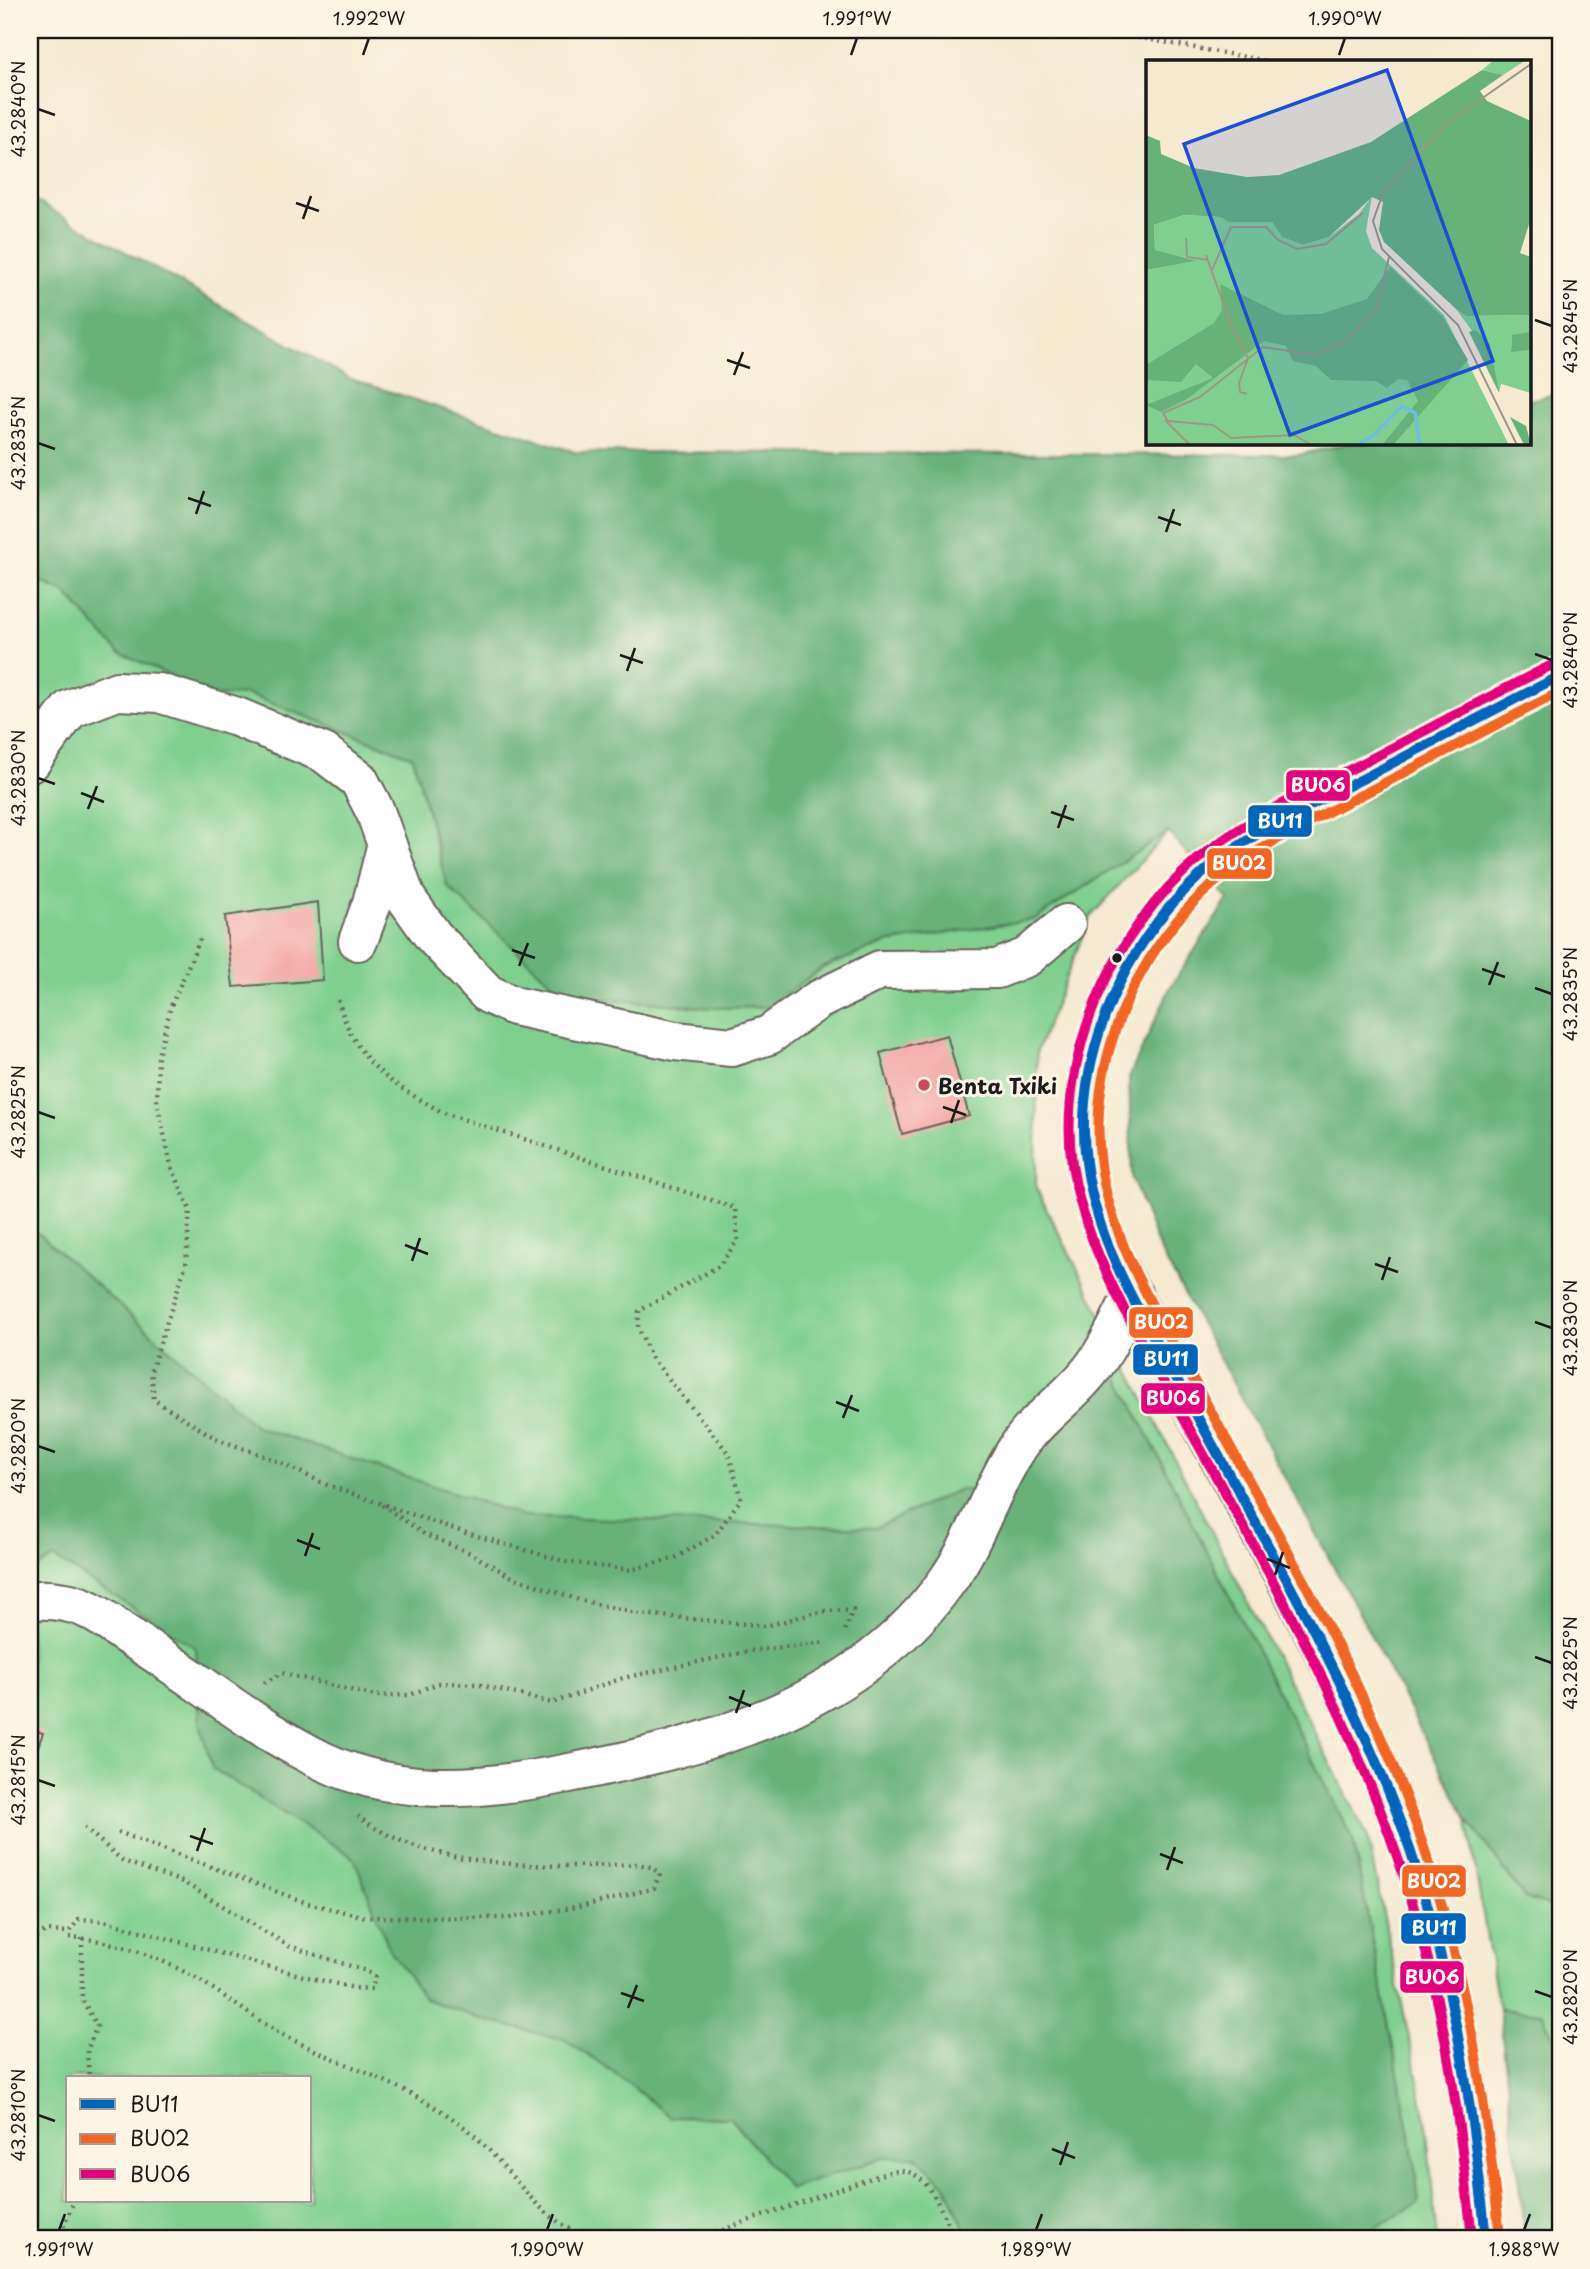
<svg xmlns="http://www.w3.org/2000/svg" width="1590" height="2269" font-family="'Playpen Sans',sans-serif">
<rect width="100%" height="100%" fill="#fcf5e5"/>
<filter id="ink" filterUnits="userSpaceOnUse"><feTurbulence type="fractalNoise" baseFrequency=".0143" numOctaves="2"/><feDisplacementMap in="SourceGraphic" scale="14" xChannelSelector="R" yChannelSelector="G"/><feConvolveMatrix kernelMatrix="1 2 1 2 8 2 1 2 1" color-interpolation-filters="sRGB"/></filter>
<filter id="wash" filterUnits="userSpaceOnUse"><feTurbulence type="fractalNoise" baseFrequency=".00686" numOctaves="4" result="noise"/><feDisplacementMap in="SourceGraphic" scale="28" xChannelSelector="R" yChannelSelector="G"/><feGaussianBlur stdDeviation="1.57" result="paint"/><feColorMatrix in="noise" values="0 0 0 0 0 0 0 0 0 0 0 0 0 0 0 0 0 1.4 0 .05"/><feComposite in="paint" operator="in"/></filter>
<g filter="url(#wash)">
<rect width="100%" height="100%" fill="#f5e9d0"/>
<g fill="#80cf8f" stroke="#4e7656" stroke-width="2" fill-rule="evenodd">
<path d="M 30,577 L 65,592 L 119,652 L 215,695 L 247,694 L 413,757 L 447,886 L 565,995 L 712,1008 L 768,1007 L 823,968 L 886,943 L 1035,919 L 1168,832 L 1090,917 L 1037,1051 L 1036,1188 L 1367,1835 L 1426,2120 L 1437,2239 L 30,2239 ZM 68,2078 L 310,2078 L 310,2201 L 68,2201 Z"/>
<polygon points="1467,1819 1525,1898 1560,1910 1560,2051 1542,2013 1499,2009"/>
</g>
<g fill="#68b27a" stroke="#42674b" stroke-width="2">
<polygon points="30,198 351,379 575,452 1298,455 1349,443 1529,443 1529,400 1560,393 1560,1910 1525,1898 1467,1819 1358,1611 1159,1248 1132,1178 1129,1077 1170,988 1228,899 1168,832 1035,919 886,943 823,967 769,1007 712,1008 565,995 447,886 413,757 247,694 215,696 118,652 65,592 30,577"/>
<polygon points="30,1226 257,1427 523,1516 875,1528 960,1489 974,1491 1112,1364 1353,1840 1413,2150 1419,2203 1355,2239 969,2239 946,2186 917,2157 886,2157 790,2189 730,2118 670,2117 615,2073 564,2040 481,2019 425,1999 390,1950 354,1858 212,1768 200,1723 196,1648 54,1558 30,1572"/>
<polygon points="1499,2009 1542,2013 1560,2051 1560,2239 1525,2239"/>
</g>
<g id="blocks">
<g fill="#f29f9d">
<polygon points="318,902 323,980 233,987 225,916"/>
<polygon points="947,1035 969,1116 902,1134 880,1053"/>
<polygon points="30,1728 43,1733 30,1768"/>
</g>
</g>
</g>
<g filter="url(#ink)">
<use href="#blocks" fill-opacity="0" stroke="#68645b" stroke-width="2"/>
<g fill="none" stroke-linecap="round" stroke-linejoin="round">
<g stroke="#68645b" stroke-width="42">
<g id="minor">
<polyline points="30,763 70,709 117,691 159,693 237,717 324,753 359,780 375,811 406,898 433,936 488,994 514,1006 675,1041 732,1047 769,1035 818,1000 880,970 997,969 1027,957 1066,924"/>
<polyline points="358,941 372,903 386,847"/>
<path d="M 30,1601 C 44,1598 64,1601 77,1605 C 95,1610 114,1627 130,1637 C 191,1675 246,1721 309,1754 C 389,1798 477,1791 564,1774 C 707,1746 858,1707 947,1581 C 977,1539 990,1490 1018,1447 C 1036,1420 1063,1402 1084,1378 C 1106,1354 1118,1323 1133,1295"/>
</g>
</g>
<g stroke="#68645b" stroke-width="42">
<path id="major" d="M 1486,2239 C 1473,2096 1446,1937 1393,1803 C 1336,1660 1255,1525 1182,1388 C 1145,1318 1096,1242 1086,1162 C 1074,1073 1110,983 1164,914 C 1215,848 1293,815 1366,777 C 1431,743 1496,709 1560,676"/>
</g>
<g stroke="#68645b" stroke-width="4.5" stroke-dasharray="2 5" stroke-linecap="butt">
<polyline points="1097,30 1267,61"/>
<path d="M 200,939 L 171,1006 L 158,1056 L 157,1103 L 171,1165 L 190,1210 L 186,1264 L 151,1371 L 154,1400 L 215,1438 L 277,1461 L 327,1485 L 463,1532 L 567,1562 L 631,1570 L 675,1558 L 715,1535 L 741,1499 L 729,1454 L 651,1357 L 638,1327 L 639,1311 L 719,1266 L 738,1240 L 735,1208 L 444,1113 C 387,1082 353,1061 337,995"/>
<polyline points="382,1505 424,1534 470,1553 510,1576 579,1600 642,1614 766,1626 823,1611 853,1610 845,1630"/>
<polyline points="264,1683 282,1673 375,1696 410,1695 438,1683 477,1684 552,1703 623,1678 749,1651 826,1642"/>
<path d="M 118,1832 L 307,1903 L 366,1917 L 509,1918 L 589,1905 L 654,1888 L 660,1874 L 651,1867 L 638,1864 C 554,1868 427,1871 358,1816"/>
<path d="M 69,1937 C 114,1940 160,1957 199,1980 C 231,1999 260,2024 293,2040 C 350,2068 414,2088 464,2127 C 512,2164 532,2221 595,2239"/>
<polyline points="82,1938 82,1999 97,2026 87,2051 89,2078"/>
<polyline points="30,1939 46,1931 69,1932 79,1919 104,1921 299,1975 354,1988 372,1989 375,1977 366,1971 289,1946 183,1882 123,1861 84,1827"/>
<polyline points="30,2234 47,2239"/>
<polyline points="58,2239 74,2201"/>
<path d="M 696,2239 L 880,2175 C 887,2173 896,2170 902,2171 C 930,2172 944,2218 954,2239"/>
</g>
<use href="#minor" stroke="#fff" stroke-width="38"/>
<use href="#major" stroke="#f5bf86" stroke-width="38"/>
<g stroke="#fcf5e5" stroke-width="16">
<path id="bus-1" d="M 1486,2239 C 1471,2091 1448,1943 1393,1803 C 1339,1665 1262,1536 1191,1405 C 1150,1329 1097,1250 1086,1162 C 1074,1065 1116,963 1182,893 C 1232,840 1302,810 1366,777 C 1431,743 1495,709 1560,676"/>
</g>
<g stroke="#fcf5e5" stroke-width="16">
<path id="bus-2" d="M 1500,2238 C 1485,2088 1461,1939 1406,1798 C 1352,1658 1274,1528 1203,1397 C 1162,1322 1109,1243 1100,1157 C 1091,1072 1123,987 1176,922 C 1228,857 1305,824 1377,787 C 1438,755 1499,723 1560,692"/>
</g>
<g stroke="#fcf5e5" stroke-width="16">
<path id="bus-3" d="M 1472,2239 C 1459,2110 1441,1979 1397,1856 C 1331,1665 1221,1491 1126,1313 C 1102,1266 1080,1218 1072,1165 C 1057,1054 1113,931 1198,859 C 1245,820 1302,794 1357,766 C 1423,732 1488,697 1554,664"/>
</g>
<use href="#bus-1" stroke="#0065bd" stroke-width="10"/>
<use href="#bus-2" stroke="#f26522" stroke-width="10"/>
<use href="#bus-3" stroke="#e5007d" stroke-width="10"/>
</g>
</g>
<path fill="none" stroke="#1c1c1c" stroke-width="2.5" d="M 363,55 L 369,38M 851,55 L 857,38M 1339,55 L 1345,38M 38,109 L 55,115M 296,203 L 319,211M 303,219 L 311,196M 1535,320 L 1552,326M 727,360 L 750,368M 734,375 L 743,352M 38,443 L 55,449M 188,498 L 211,506M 196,514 L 204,491M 1158,517 L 1181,525M 1166,532 L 1174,509M 1535,654 L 1552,660M 620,655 L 643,663M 627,671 L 635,648M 38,778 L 55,784M 81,793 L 104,802M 88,809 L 97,786M 1051,812 L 1074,820M 1058,828 L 1066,805M 512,950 L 535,958M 519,966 L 528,943M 1482,969 L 1505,977M 1489,985 L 1498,962M 1535,988 L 1552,994M 943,1107 L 966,1115M 38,1112 L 55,1118M 951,1123 L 959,1100M 405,1245 L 428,1254M 412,1261 L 420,1238M 1375,1264 L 1398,1272M 1382,1280 L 1390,1257M 1535,1322 L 1552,1328M 836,1402 L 859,1411M 843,1418 L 852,1395M 38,1446 L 55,1452M 297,1540 L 320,1549M 305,1556 L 313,1533M 1267,1559 L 1290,1568M 1275,1575 L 1283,1552M 1535,1657 L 1552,1663M 729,1697 L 751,1706M 736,1713 L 744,1690M 38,1780 L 55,1786M 190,1836 L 213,1844M 197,1851 L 205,1828M 1160,1854 L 1183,1863M 1167,1870 L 1175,1847M 1535,1991 L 1552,1997M 621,1993 L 644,2001M 628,2008 L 637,1985M 38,2115 L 55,2121M 1052,2149 L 1075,2158M 1060,2165 L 1068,2142M 59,2230 L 65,2214M 547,2230 L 553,2214M 1036,2230 L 1042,2214M 1524,2230 L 1530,2214"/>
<circle fill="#1c1c1c" stroke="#fcf5e5" stroke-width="2.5" cx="1117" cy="958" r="6"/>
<circle fill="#d1495b" stroke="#fcf5e5" stroke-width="2.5" cx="924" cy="1085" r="7"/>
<g text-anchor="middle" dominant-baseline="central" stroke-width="6" stroke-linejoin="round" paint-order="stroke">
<g font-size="21" font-weight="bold" fill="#1c1c1c" stroke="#fcf5e5" text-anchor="start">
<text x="938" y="1085">Benta Txiki</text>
</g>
</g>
<g transform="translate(1146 60)">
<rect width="385" height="385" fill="#f5e9d0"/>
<path d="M 348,0 L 380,0 L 357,15 L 336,10 ZM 226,136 L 220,171 L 226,188 L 298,255 L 363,385 L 0,385 L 0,210 L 48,201 L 9,191 L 8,165 L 38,155 L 74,157 L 84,162 L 126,162 L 136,177 L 157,185 L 183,177 L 213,154 ZM 310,249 L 322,256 L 385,255 L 385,272 L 366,276 L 365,291 L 385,290 L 385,333 L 355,324 L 353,333 L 343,294 Z" fill="#80cf8f"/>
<path d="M 336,10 L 357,15 L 334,31 L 341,41 L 385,61 L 385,158 L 374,193 L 385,197 L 385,255 L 321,256 L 310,249 L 238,182 L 233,170 L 237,142 L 226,137 L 183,177 L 157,185 L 136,177 L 126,162 L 83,162 L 74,157 L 38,155 L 8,165 L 9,190 L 50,201 L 0,210 L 0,75 L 14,81 L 15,94 L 48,108 L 101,117 L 133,115 L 225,82 ZM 244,207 L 297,257 L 322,300 L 247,385 L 236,385 L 272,341 L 261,320 L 252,319 L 241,328 L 230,321 L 185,320 L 170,306 L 147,301 L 140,286 L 118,281 L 41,339 L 15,352 L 0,345 L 67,318 L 50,304 L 35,322 L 0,320 L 0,305 L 68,263 L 76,250 L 74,224 L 137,255 L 175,254 L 221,239 ZM 329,270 L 344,284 L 353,333 L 323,272 ZM 385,272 L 385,290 L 365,292 L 366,275 ZM 364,357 L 380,366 L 385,385 L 378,385 Z" fill="#68b27a"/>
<path fill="none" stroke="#6cbde7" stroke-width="3.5" d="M 211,385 L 228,375 L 256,346 L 269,353 L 274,385"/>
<path fill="none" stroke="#9e9788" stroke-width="2" d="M 40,178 L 41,197 L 62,200M 60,195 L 85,265 L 102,298 L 93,323 L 94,332 L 101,334M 66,210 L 85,167 L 120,167 L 132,180 L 151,189 L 180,184 L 217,153M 19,360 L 44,385M 166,385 L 148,375 L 85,378 L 67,365 L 22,361 L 17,353 L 54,337 L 117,287 L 169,295 L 201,280 L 230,250 L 243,197M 371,385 L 312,265 L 236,189 L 227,161 L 237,133 L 301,63 L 385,4"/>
<path fill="#1d4ed8" fill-opacity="0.15" stroke="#1d4ed8" stroke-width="3.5" d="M 241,10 L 347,301 L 144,375 L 38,84 Z"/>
<rect width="385" height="385" fill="none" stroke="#1c1c1c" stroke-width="3.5"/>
</g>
<g stroke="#fcf5e5" stroke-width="2.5">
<rect x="1285" y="769" width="66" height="33" rx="7" fill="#e5007d"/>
<rect x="1247" y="804" width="66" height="34" rx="7" fill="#0065bd"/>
<rect x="1206" y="847" width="67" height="33" rx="7" fill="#f26522"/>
<rect x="1128" y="1306" width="66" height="33" rx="7" fill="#f26522"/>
<rect x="1132" y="1343" width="67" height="33" rx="7" fill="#0065bd"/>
<rect x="1140" y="1382" width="66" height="33" rx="7" fill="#e5007d"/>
<rect x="1401" y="1864" width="66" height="34" rx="7" fill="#f26522"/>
<rect x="1400" y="1912" width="67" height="33" rx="7" fill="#0065bd"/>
<rect x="1399" y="1960" width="66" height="34" rx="7" fill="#e5007d"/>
</g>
<g font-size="19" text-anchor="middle" font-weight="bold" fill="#fff">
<text x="1318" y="792">BU06</text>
<text x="1280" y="828">BU11</text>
<text x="1239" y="870">BU02</text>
<text x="1161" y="1329">BU02</text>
<text x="1166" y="1366">BU11</text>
<text x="1173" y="1405">BU06</text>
<text x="1434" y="1888">BU02</text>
<text x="1434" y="1935">BU11</text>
<text x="1432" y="1984">BU06</text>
</g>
<rect width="1590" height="2269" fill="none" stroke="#fcf5e5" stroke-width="77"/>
<rect x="66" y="2076" width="245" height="126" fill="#fcf5e5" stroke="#a29e95" stroke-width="2"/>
<rect x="80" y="2099" width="35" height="10" fill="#0065bd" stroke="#a29e95" stroke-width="2"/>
<text x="130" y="2112" font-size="21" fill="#1c1c1c">BU11</text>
<rect x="80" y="2134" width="35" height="10" fill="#f26522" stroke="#a29e95" stroke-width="2"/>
<text x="130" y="2146" font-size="21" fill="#1c1c1c">BU02</text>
<rect x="80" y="2169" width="35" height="10" fill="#e5007d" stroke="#a29e95" stroke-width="2"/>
<text x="130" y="2182" font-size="21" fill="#1c1c1c">BU06</text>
<rect x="38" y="38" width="1514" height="2192" fill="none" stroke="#1c1c1c" stroke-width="2.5"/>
<g font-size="18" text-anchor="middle" fill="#1c1c1c">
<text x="369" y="25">1.992°W</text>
<text x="857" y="25">1.991°W</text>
<text x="1345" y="25">1.990°W</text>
<text transform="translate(19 109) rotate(-90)" y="6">43.2840°N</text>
<text transform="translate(1571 326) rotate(-90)" y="6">43.2845°N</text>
<text transform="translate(19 443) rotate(-90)" y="6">43.2835°N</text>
<text transform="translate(1571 660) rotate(-90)" y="6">43.2840°N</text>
<text transform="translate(19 778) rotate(-90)" y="6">43.2830°N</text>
<text transform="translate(1571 994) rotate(-90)" y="6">43.2835°N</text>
<text transform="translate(19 1112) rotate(-90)" y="6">43.2825°N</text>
<text transform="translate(1571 1328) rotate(-90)" y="6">43.2830°N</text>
<text transform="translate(19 1446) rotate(-90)" y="6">43.2820°N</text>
<text transform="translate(1571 1663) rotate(-90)" y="6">43.2825°N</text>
<text transform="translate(19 1780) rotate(-90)" y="6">43.2815°N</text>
<text transform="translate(1571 1997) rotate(-90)" y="6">43.2820°N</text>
<text transform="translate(19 2115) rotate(-90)" y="6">43.2810°N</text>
<text x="59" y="2256">1.991°W</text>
<text x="547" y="2256">1.990°W</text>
<text x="1036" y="2256">1.989°W</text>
<text x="1524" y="2256">1.988°W</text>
</g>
</svg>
